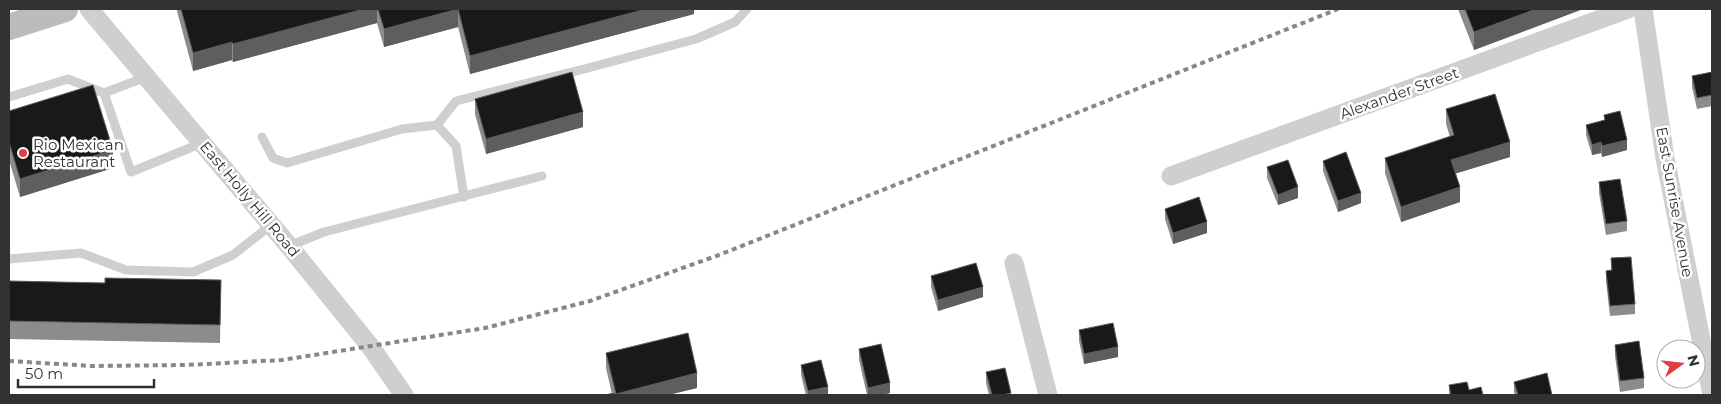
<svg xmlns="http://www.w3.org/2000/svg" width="1721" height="404" font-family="Montserrat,sans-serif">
<rect width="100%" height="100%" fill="#fff"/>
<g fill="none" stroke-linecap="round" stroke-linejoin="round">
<g stroke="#cfcfcf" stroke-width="9">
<polyline points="146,77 104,93 131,172 202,143"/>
<polyline points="9,97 68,79 104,93"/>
<polyline points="437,125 456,101 588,68 696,39 735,22 747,9"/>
<polyline points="262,137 273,158 287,163 402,129 437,125 456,146 464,197"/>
<polyline points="289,246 324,232 542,176"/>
<polyline points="9,259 81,253 126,270 193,272 233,255 271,225"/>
</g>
<g stroke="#cfcfcf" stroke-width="19">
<polyline points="89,9 289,246 370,346 404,395"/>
<polyline points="1643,9 1665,158 1712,395"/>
<polyline points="1171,176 1628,9"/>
<polyline points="1014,263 1048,395"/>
</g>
<polyline stroke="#bcbcbc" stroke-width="26" points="9,27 65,9"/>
<polyline stroke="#878787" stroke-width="4" stroke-dasharray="5 4" stroke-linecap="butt" points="9,361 92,366 186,365 282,360 485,328 590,301 719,255 1338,9"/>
</g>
<g fill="#8c8c8c">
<polygon points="177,9 694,9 694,14 470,74 458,27 384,47 377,23 233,62 232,60 193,71 177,11"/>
<polygon points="1458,9 1583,9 1474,50"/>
<polygon points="1712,72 1712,106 1697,109 1692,87 1692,76"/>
<polygon points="475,99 583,127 486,154 475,114"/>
<polygon points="1446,109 1510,157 1456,173 1460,202 1401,222 1385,173 1385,158 1450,137 1446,124"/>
<polygon points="9,111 113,168 20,197 9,160"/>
<polygon points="1604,115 1627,150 1602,157 1601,153 1592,155 1586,135 1586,125 1604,120"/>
<polygon points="1323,161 1361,203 1338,212 1323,171"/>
<polygon points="1267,167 1298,198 1278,205 1267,178"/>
<polygon points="1599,182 1627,221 1627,231 1606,235 1599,193"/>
<polygon points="1165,209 1207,233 1173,244 1165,219"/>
<polygon points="1611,258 1635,304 1635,314 1610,316 1606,281 1606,271 1611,270"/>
<polygon points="931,276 983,297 938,311 931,287"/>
<polygon points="221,280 220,343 9,339 9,281 105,283"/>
<polygon points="1079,330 1118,357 1084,364 1079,341"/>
<polygon points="1615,345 1644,378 1644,388 1620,392 1615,356"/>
<polygon points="859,349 890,393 882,395 867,395 859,360"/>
<polygon points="606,353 697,388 668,395 606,395 612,394 606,368"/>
<polygon points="801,365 828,395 806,395 801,375"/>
<polygon points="986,372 1011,395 989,395 986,383"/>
<polygon points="1514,382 1552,395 1515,395 1514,392"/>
<polygon points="1449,385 1469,390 1483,395 1449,395"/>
</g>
<g fill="#5e5e5e">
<polygon points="364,9 377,9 377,23 233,62 233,44"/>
<polygon points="458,9 458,27 384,47 384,29"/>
<polygon points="646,9 694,9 694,14 470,74 470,56"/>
<polygon points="1536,9 1583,9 1474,50 1474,32"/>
<polygon points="232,42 232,60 193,71 193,53"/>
<polygon points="583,112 583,127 486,154 486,139"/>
<polygon points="1627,140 1627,150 1602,157 1602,146"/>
<polygon points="1510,142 1510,157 1451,175 1451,160"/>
<polygon points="1601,142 1601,153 1592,155 1592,145"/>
<polygon points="113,150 113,168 20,197 20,179"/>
<polygon points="1298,187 1298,198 1278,205 1278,195"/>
<polygon points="1460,187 1460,202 1401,222 1401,207"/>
<polygon points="1361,193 1361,203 1338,212 1338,201"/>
<polygon points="1207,222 1207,233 1173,244 1173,233"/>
<polygon points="983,287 983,297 938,311 938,300"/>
<polygon points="1118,347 1118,357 1084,364 1084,354"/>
<polygon points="697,373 697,388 668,395 616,395 616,394"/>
<polygon points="890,383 890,393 882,395 868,395 868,388"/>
<polygon points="828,387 828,395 808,395 808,391"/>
</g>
<g fill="#191919" stroke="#5e5e5e">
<polygon points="181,9 364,9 233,44 232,42 193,53"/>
<polygon points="378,9 646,9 470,56 458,9 384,29"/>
<polygon points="1465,9 1536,9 1474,32"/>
<polygon points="572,72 583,112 486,139 475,99"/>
<polygon points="1712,72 1712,95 1697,98 1692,76"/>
<polygon points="93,85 113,150 20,179 9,142 9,111"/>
<polygon points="1495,94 1510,142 1451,160 1460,187 1401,207 1385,158 1454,135 1446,109"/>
<polygon points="1620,111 1627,140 1602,146 1601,142 1592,145 1586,125 1605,120 1604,115"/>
<polygon points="1346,152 1361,193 1338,201 1323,161"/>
<polygon points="1288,160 1298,187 1278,195 1267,167"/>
<polygon points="1620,179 1627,221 1606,224 1599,182"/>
<polygon points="1199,197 1207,222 1173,233 1165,209"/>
<polygon points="1631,257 1635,304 1610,306 1606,271 1612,270 1611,258"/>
<polygon points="976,263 983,287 938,300 931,276"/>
<polygon points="105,278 221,280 220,325 9,321 9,281 105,283"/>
<polygon points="1113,323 1118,347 1084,354 1079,330"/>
<polygon points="688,333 697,373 616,394 606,353"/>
<polygon points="1639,341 1644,378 1620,381 1615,345"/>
<polygon points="881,344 890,383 868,388 859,349"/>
<polygon points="821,360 828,387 808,391 801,365"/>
<polygon points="1005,368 1011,393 1002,395 992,395 986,372"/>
<polygon points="1547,373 1552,395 1518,395 1514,382"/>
<polygon points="1467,382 1469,390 1481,387 1483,395 1451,395 1449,385"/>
<polygon points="614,393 615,395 605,395"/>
</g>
<circle fill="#e03d47" stroke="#fff" stroke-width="2" cx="23" cy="153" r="5"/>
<g text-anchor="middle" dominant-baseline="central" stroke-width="5" stroke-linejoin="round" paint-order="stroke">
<g font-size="15" fill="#323232" stroke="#fff">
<text transform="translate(1399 93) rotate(-20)">Alexander Street</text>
<text transform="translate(250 199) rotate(50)">East Holly Hill Road</text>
<text transform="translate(1675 202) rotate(80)">East Sunrise Avenue</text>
</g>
<g font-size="15" fill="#323232" stroke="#fff" text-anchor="start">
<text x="33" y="144">Rio Mexican<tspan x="33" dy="17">Restaurant</tspan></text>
</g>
</g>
<rect width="1721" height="404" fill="none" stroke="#323232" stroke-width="20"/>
<g transform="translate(1681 364) rotate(75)"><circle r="24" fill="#ffffff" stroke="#adadad"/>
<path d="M0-4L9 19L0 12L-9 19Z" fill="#e03d47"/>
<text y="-8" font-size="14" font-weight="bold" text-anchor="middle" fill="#323232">N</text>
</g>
<path d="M18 379v8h136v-8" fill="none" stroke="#323232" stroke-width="2.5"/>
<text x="25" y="379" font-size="15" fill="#323232" stroke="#ffffff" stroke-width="4" paint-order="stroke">50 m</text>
</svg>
